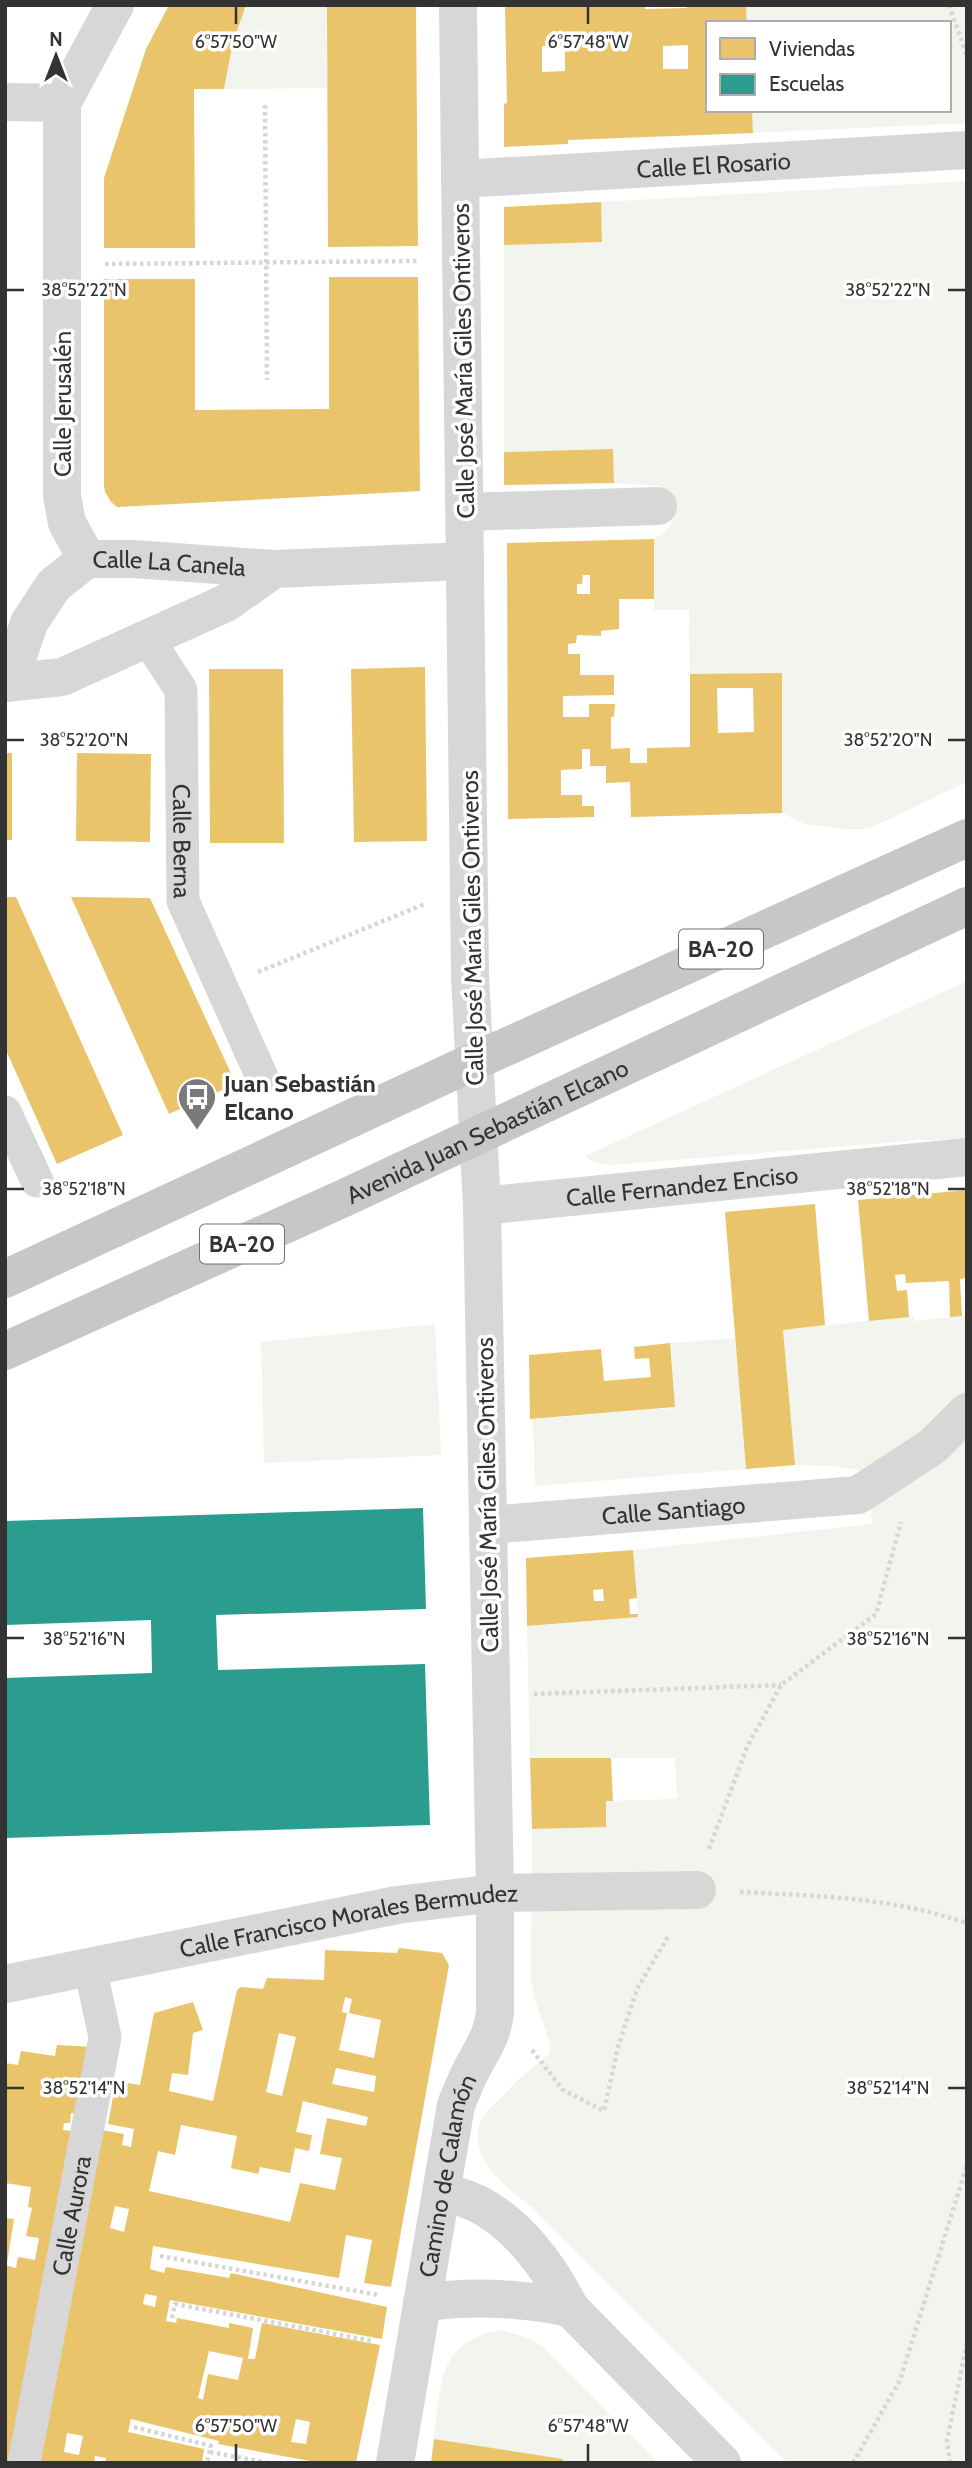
<svg xmlns="http://www.w3.org/2000/svg" width="972" height="2468" font-family="Cabin,sans-serif">
<rect width="100%" height="100%" fill="#fff"/>
<g fill="#f1f5ed">
<polygon points="246,5 327,5 327,88 224,89 233,42"/>
<polygon points="746,5 967,5 967,123 753,133 752,110 949,110 949,23 747,23"/>
<path d="M 967,181 L 967,782 L 868,829 L 845,829 L 805,824 L 782,813 L 782,674 L 690,674 L 689,610 L 654,610 L 654,539 C 680,524 677,509 661,486 L 614,483 L 613,449 L 504,452 L 504,245 L 602,242 L 601,202 Z"/>
<polygon points="967,981 967,1139 920,1140 612,1165 595,1163 585,1156"/>
<path d="M 967,1315 L 967,2463 L 787,2463 L 532,2207 C 507,2189 464,2155 482,2119 C 486,2110 497,2102 504,2095 C 518,2079 533,2067 549,2054 L 551,2046 L 535,2000 L 531,1980 L 532,1829 L 606,1827 L 606,1801 L 677,1799 L 675,1758 L 530,1758 L 527,1626 L 638,1617 L 633,1550 L 872,1524 L 869,1471 L 833,1466 L 795,1465 L 783,1330 L 914,1316 L 914,1321 Z"/>
<polygon points="435,1324 441,1455 264,1463 261,1342"/>
<polygon points="735,1338 746,1469 535,1486 533,1419 674,1408 670,1343"/>
<path d="M 501,2330 L 528,2338 L 542,2346 L 658,2463 L 562,2463 L 562,2459 L 434,2439 C 442,2386 435,2342 501,2330 Z"/>
</g>
<g fill="#e9c46a" fill-rule="evenodd">
<polygon points="169,5 246,5 233,42 224,89 194,89 195,248 104,248 104,178 146,49"/>
<polygon points="327,5 416,5 418,246 328,247"/>
<path d="M 505,5 L 645,5 L 645,9 L 687,8 L 687,5 L 746,5 L 747,23 L 708,23 L 708,110 L 752,110 L 753,133 L 568,140 L 568,144 L 504,147 L 504,104 L 507,103 ZM 688,45 L 688,69 L 663,69 L 663,46 ZM 542,46 L 565,46 L 565,71 L 542,72 Z"/>
<polygon points="601,202 602,242 504,245 504,207"/>
<polygon points="329,277 418,277 420,491 117,507 111,502 105,492 104,486 104,279 195,279 195,410 329,409"/>
<polygon points="613,449 614,483 504,485 504,452"/>
<path d="M 654,539 L 654,599 L 619,599 L 619,629 L 601,631 L 601,636 L 577,635 L 576,643 L 568,644 L 568,654 L 580,654 L 580,675 L 614,675 L 614,695 L 563,696 L 563,717 L 589,717 L 589,704 L 615,704 L 614,717 L 611,717 L 611,749 L 630,748 L 630,763 L 647,763 L 647,748 L 690,747 L 690,674 L 782,673 L 782,813 L 631,817 L 630,782 L 606,783 L 606,766 L 590,766 L 590,749 L 582,749 L 582,769 L 561,770 L 561,795 L 582,795 L 582,806 L 594,806 L 594,817 L 508,819 L 507,543 ZM 583,575 L 590,575 L 590,594 L 577,594 L 577,584 L 582,584 ZM 717,688 L 753,688 L 754,732 L 718,733 Z"/>
<polygon points="425,667 427,841 354,842 351,669"/>
<polygon points="209,669 283,669 284,843 210,843"/>
<rect x="5" y="753" width="7" height="87"/>
<polygon points="77,753 151,754 150,842 76,841"/>
<polygon points="5,897 16,897 123,1135 57,1164 5,1048"/>
<polygon points="71,897 150,898 236,1084 169,1114"/>
<polygon points="967,1190 965,1278 960,1279 962,1316 950,1317 949,1281 906,1283 905,1274 895,1275 897,1291 907,1290 909,1317 869,1321 858,1200"/>
<polygon points="815,1204 825,1325 783,1330 795,1465 746,1469 725,1212"/>
<polygon points="670,1343 675,1407 530,1419 529,1355 601,1349 604,1381 651,1377 649,1358 635,1359 634,1347"/>
<path d="M 633,1550 L 637,1598 L 629,1599 L 630,1614 L 638,1614 L 638,1617 L 527,1626 L 526,1558 ZM 603,1589 L 604,1601 L 594,1601 L 593,1590 Z"/>
<polygon points="530,1758 611,1758 613,1801 606,1801 606,1827 532,1829"/>
<path d="M 399,1948 L 442,1953 L 449,1965 L 391,2287 L 364,2283 L 372,2240 L 346,2235 L 339,2278 L 153,2246 L 150,2269 L 164,2273 L 166,2267 L 229,2278 L 231,2273 L 387,2307 L 382,2339 L 170,2300 L 166,2321 L 176,2323 L 177,2318 L 229,2328 L 229,2323 L 253,2328 L 248,2359 L 255,2359 L 262,2323 L 380,2345 L 356,2463 L 321,2463 L 218,2444 L 219,2441 L 131,2419 L 128,2432 L 204,2449 L 202,2463 L 105,2463 L 106,2458 L 95,2456 L 94,2463 L 31,2463 L 95,2129 L 124,2134 L 122,2145 L 131,2147 L 134,2129 L 108,2124 L 116,2081 L 140,2085 L 154,2013 L 193,2002 L 203,2030 L 193,2033 L 188,2075 L 172,2073 L 169,2091 L 213,2101 L 237,1990 L 241,1987 L 263,1989 L 267,1978 L 324,1980 L 325,1950 L 397,1953 ZM 345,1997 L 352,1999 L 349,2013 L 381,2020 L 374,2058 L 339,2050 L 347,2013 L 342,2012 ZM 279,2033 L 296,2037 L 282,2096 L 266,2092 ZM 336,2068 L 376,2076 L 374,2092 L 332,2084 ZM 303,2101 L 368,2117 L 366,2126 L 327,2118 L 320,2154 L 342,2158 L 335,2190 L 300,2183 L 290,2222 L 149,2191 L 158,2151 L 175,2155 L 181,2125 L 237,2136 L 231,2168 L 258,2174 L 260,2167 L 290,2173 L 295,2148 L 309,2151 L 312,2135 L 296,2132 ZM 115,2206 L 129,2209 L 124,2232 L 110,2228 ZM 145,2294 L 157,2296 L 155,2307 L 143,2304 ZM 209,2351 L 243,2358 L 238,2380 L 208,2374 L 203,2400 L 198,2398 ZM 296,2419 L 310,2422 L 306,2444 L 291,2442 ZM 67,2433 L 83,2436 L 79,2455 L 64,2452 Z"/>
<polygon points="57,2045 95,2047 83,2115 71,2113 70,2123 64,2123 63,2130 79,2132 16,2463 5,2463 5,2265 16,2268 18,2257 35,2260 39,2238 26,2236 32,2208 28,2207 31,2187 5,2183 5,2063 18,2065 21,2051 55,2056"/>
<polygon points="5,2218 14,2219 7,2263 5,2262"/>
<polygon points="434,2439 563,2459 562,2463 431,2463"/>
</g>
<polygon fill="#2a9d8f" points="423,1508 426,1609 216,1615 218,1670 425,1664 430,1825 5,1838 5,1678 152,1673 151,1620 5,1625 5,1521"/>
<g fill="none" stroke-linecap="round" stroke-linejoin="round">
<g stroke="#d6d6d6" stroke-width="4.5" stroke-dasharray="3.5 3.5" stroke-linecap="butt">
<polyline points="949,5 967,56"/>
<polyline points="265,105 267,380"/>
<polyline points="105,264 418,261"/>
<polyline points="258,972 425,904"/>
<polyline points="534,1694 781,1685"/>
<polyline points="709,1849 747,1747 781,1685 876,1614 901,1522"/>
<path d="M 740,1892 C 819,1896 890,1897 967,1923"/>
<polyline points="532,2050 563,2090 604,2111 618,2047 637,1989 669,1935"/>
<polyline points="160,2256 379,2295"/>
<polyline points="172,2318 175,2304 373,2341"/>
<polyline points="134,2427 211,2446 207,2463"/>
<polyline points="210,2452 269,2463"/>
<polyline points="853,2463 900,2380 967,2165"/>
<polyline points="950,2463 947,2440 967,2343"/>
</g>
<g stroke="#d7d7d7" stroke-width="33">
<path id="s1" d="M 148,639 L 181,690 L 183,901 L 262,1077"/>
<polyline points="5,1112 37,1181"/>
<path id="s2" d="M 24,2463 L 105,2037 L 90,1967"/>
</g>
<g stroke="#d7d7d7" stroke-width="38">
<polyline points="5,102 62,103"/>
<path id="s3" d="M 460,179 L 967,150"/>
<polyline points="465,512 658,506"/>
<polyline points="87,559 67,523 62,496 62,103 115,5"/>
<polyline points="5,683 62,677 226,603 274,569"/>
<path id="s4" d="M 9,683 L 29,623 L 54,585 L 87,559 L 133,559 L 274,569 L 465,561"/>
<path id="s5" d="M 482,1206 L 967,1157"/>
<path id="s6" d="M 488,1525 L 858,1495 L 933,1446 L 967,1412"/>
<path id="s7" d="M 5,1984 L 397,1905 L 495,1893 L 697,1890"/>
<path d="M 442,2190 C 453,2195 466,2198 478,2204 C 519,2225 550,2268 570,2308 L 722,2463"/>
<path d="M 422,2303 C 472,2295 520,2298 570,2308"/>
<path id="s8" d="M 395,2463 L 456,2105 C 461,2093 466,2080 472,2069 C 482,2049 493,2035 495,2012 L 495,1893 L 482,1206 L 470,976 L 458,5"/>
</g>
<g stroke="#c7c7c7" stroke-width="38">
<polyline points="5,1279 475,1061 967,838"/>
<path id="s9" d="M 5,1351 L 344,1198 L 967,906"/>
</g>
</g>
<path fill="none" stroke="#333" stroke-width="2.5" d="M 236,7 L 236,24M 588,7 L 588,24M 7,290 L 24,290M 948,290 L 965,290M 7,740 L 24,740M 948,740 L 965,740M 7,1189 L 24,1189M 948,1189 L 965,1189M 7,1638 L 24,1638M 948,1638 L 965,1638M 7,2088 L 24,2088M 948,2088 L 965,2088M 236,2444 L 236,2461M 588,2444 L 588,2461"/>
<defs>
<g id="bus-pin" transform="scale(2.0125)"><path d="M0 17L-7.5 6A9.5 9.5 0 1 1 7.5 6Z" fill="#7a7a7a" stroke="#fff"/><path d="M-5-6H5V4H4V6H2V4H-2V6H-4V4H-5ZM-3.5-4V0h7V-4ZM-3.5 1.2v1.5H-2V1.2ZM2 1.2v1.5H3.5V1.2Z" fill="#fff"/></g>
</defs>
<g fill-rule="evenodd">
<use href="#bus-pin" x="197" y="1097"/>
</g>
<g text-anchor="middle" dominant-baseline="central" stroke-width="7" stroke-linejoin="round" paint-order="stroke">
<g fill="#fff" stroke="#707070" stroke-width="2">
<rect x="679" y="929.5" width="84" height="39" rx="5"/>
<rect x="200" y="1224.5" width="84" height="39" rx="5"/>
</g>
<g font-size="23" font-weight="bold" fill="#333">
<text x="721" y="949">BA-20</text>
<text x="242" y="1244">BA-20</text>
</g>
<g font-size="24" fill="#333" stroke="#fff">
<text stroke="none"><textPath href="#s3" startOffset="254">Calle El Rosario</textPath></text>
<text transform="translate(463 361) rotate(-91)">Calle José María Giles Ontiveros</text>
<text transform="translate(62 404) rotate(-90)">Calle Jerusalén</text>
<text stroke="none"><textPath href="#s4" startOffset="233">Calle La Canela</textPath></text>
<text stroke="none"><textPath href="#s1" startOffset="212">Calle Berna</textPath></text>
<text transform="translate(472 928) rotate(-91)">Calle José María Giles Ontiveros</text>
<text stroke="none"><textPath href="#s9" startOffset="530">Avenida Juan Sebastián Elcano</textPath></text>
<text stroke="none"><textPath href="#s5" startOffset="201">Calle Fernandez Enciso</textPath></text>
<text transform="translate(487 1495) rotate(-91)">Calle José María Giles Ontiveros</text>
<text stroke="none"><textPath href="#s6" startOffset="186">Calle Santiago</textPath></text>
<text stroke="none"><textPath href="#s7" startOffset="350">Calle Francisco Morales Bermudez</textPath></text>
<text stroke="none"><textPath href="#s8" startOffset="292">Camino de Calamón</textPath></text>
<text stroke="none"><textPath href="#s2" startOffset="252">Calle Aurora</textPath></text>
</g>
<g font-size="24" font-weight="bold" fill="#333" stroke="#fff" text-anchor="start">
<text x="224" y="1083">Juan Sebastián<tspan x="224" dy="28">Elcano</tspan></text>
</g>
</g>
<g font-size="18" text-anchor="middle" fill="#333" stroke="#fff" stroke-width="7" stroke-linejoin="round" paint-order="stroke">
<text x="236" y="48">6°57'50"W</text>
<text x="588" y="48">6°57'48"W</text>
<text x="84" y="296">38°52'22"N</text>
<text x="888" y="296">38°52'22"N</text>
<text x="84" y="746">38°52'20"N</text>
<text x="888" y="746">38°52'20"N</text>
<text x="84" y="1195">38°52'18"N</text>
<text x="888" y="1195">38°52'18"N</text>
<text x="84" y="1645">38°52'16"N</text>
<text x="888" y="1645">38°52'16"N</text>
<text x="84" y="2094">38°52'14"N</text>
<text x="888" y="2094">38°52'14"N</text>
<text x="236" y="2432">6°57'50"W</text>
<text x="588" y="2432">6°57'48"W</text>
</g>
<rect width="972" height="2468" fill="none" stroke="#333333" stroke-width="14"/>
<rect x="706" y="21" width="245" height="91" fill="#ffffff" stroke="#adadad" stroke-width="2"/>
<rect x="720" y="38" width="35" height="21" fill="#e9c46a" stroke="#adadad" stroke-width="2"/>
<text x="769" y="56" font-size="21" fill="#333333">Viviendas</text>
<rect x="720" y="74" width="35" height="21" fill="#2a9d8f" stroke="#adadad" stroke-width="2"/>
<text x="769" y="91" font-size="21" fill="#333333">Escuelas</text>
<g transform="translate(56 56)" stroke="#ffffff" stroke-width="5" paint-order="stroke">
<path d="M0-5L12 26L0 18L-12 26Z" fill="#333333"/>
<text y="-10" font-size="19" font-weight="bold" text-anchor="middle" fill="#333333">N</text>
</g>
</svg>
